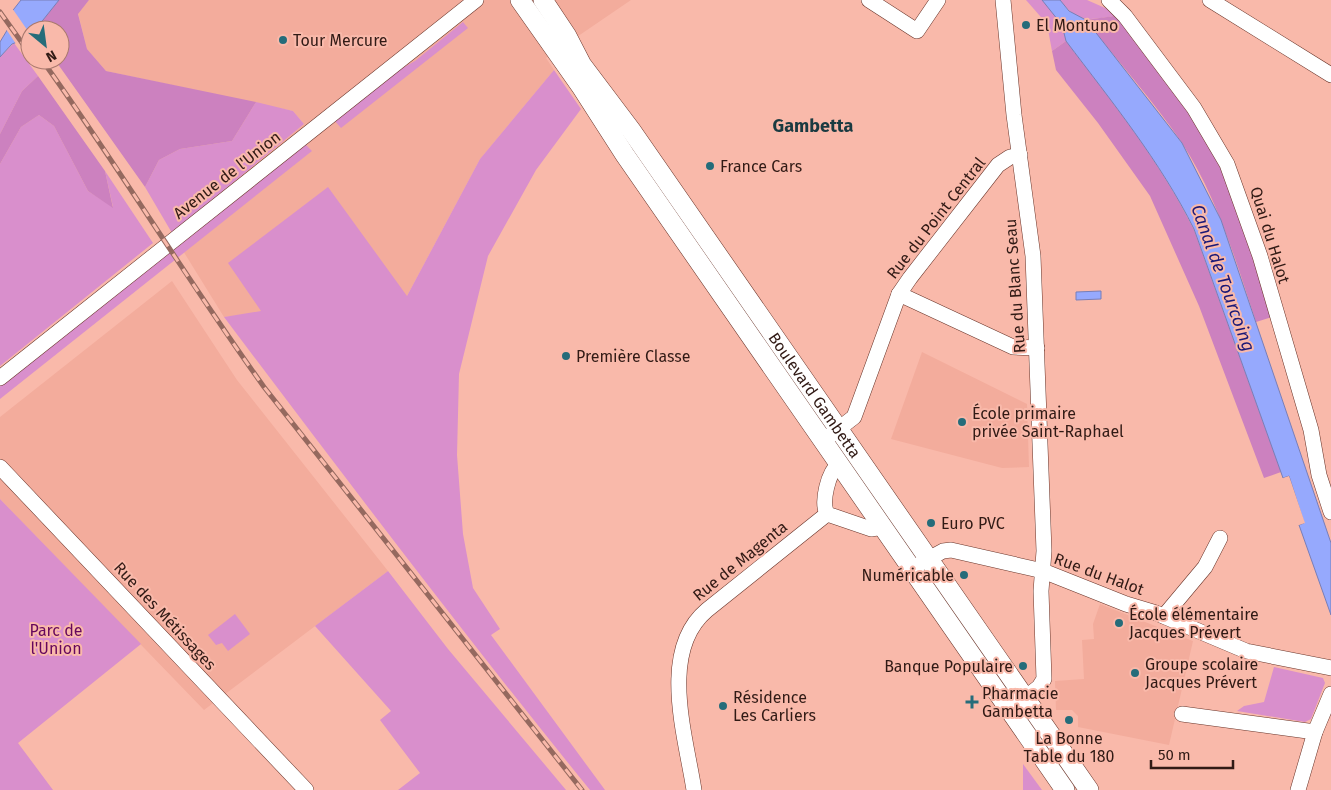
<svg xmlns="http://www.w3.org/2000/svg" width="1331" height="790" font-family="'Fira Sans',sans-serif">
<rect width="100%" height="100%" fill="#f9b9aa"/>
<g fill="#f3ac9c">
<polygon points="89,0 631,0 546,58 554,70 480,159 407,296 224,317 172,233 304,124 293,111 106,71 87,49 78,13"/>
<polygon points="172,281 237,380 388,571 204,710 0,499 0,417"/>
<polygon points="922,352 1027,404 1029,467 1002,468 891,439"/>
<polygon points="1100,604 1193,641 1169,745 1078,727 1078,716 1072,710 1056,710 1055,681 1084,679 1082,640 1094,639 1093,624"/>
</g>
<g fill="#d98fcc">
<polygon points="1026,0 1042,0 1062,25 1066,41 1052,51 1047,24"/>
<path d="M 1060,0 L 1087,0 L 1121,15 C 1091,19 1080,26 1060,0 Z"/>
<polygon points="463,22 468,28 341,128 334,120 390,75 415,61"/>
<polygon points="14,43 38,76 22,91 0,134 0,57"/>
<path d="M 554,70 L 581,109 L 536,170 L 488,256 L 459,374 L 457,455 L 463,534 L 473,588 L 500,629 L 491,635 L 605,790 L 590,790 C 464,635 344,476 224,317 L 261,311 L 228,263 L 328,187 L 407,296 L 480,159 Z"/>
<polygon points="256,102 293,111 304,124 172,233 145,187 159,160 180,149 232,141"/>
<polygon points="39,115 54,126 88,191 113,207 105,171 153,243 0,366 0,164 21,127"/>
<polygon points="304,143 312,151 0,399 0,386"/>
<polygon points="0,499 141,644 18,743 53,790 0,790"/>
<polygon points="388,571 448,649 566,790 398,790 420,773 380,720 391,711 315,626"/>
<polygon points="235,614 250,634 228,651 222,643 216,645 208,635"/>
<polygon points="1274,667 1323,678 1325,683 1311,719 1305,722 1237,711 1244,706 1264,702"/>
<polygon points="1023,764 1042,790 1023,790"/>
</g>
<g fill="#cc81bf">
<polygon points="59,0 89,0 78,14 87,49 106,71 256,102 232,141 180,149 159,160 145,187 55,60 60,60 60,30 35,30"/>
<path d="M 1121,15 L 1211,139 L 1275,316 L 1256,322 C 1236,261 1217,197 1182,143 C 1153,100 1117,61 1086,20 Z"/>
<path d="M 1066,41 C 1112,102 1160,161 1194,230 L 1281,472 L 1264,478 L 1199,306 L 1150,196 L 1098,123 L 1056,70 L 1052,51 Z"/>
<polygon points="38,76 105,171 113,208 88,191 54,126 39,115 21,127 0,164 0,134 22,91"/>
</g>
<g fill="#96a9fd" stroke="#787eb7">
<polygon points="21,0 59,0 35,30 30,30 30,37 12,44 0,57 0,42 9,27 10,14"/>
<path d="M 1042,0 L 1060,0 L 1069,11 L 1086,20 L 1182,143 L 1221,220 L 1331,543 L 1331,615 L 1299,525 L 1304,523 L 1289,476 L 1283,478 L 1194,229 C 1160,161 1112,102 1066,41 L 1062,25 Z"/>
<polygon points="1101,291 1101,299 1076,300 1076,292"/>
</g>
<g fill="#f9b9aa">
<polygon points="12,8 30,34 29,42 16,44 6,29 7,14"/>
<polygon points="1289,476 1305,523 1299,525 1299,523 1301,522 1287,479 1284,480 1283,478"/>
</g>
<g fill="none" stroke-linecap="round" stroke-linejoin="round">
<g stroke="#693429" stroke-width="16">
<g id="minor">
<polyline points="869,0 917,31 938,0"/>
<polyline points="1003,0 1014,115 1033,256 1044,551 1041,591 1044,679 1039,687 1017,704"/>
<polyline points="1109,0 1125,16 1194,108 1227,164 1260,256 1311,430 1319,475 1331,512"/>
<polyline points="1210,0 1331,75"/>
<polyline points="899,294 1013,347 1037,348"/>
<polyline points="0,378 476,0"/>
<polyline points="823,441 854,417 899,294 910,278 998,165 1010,157 1020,155"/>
<path d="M 839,464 C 828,472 821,502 827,514 L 871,529 L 883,527"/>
<polyline points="0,467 306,790"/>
<polyline points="921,563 943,551 951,550 1043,571 1126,604 1156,613 1246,651 1331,668"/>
<polyline points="1164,616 1205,567 1220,538"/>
<polyline points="1182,714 1315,732"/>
<path d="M 694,790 C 686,737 658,651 707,610 L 827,514"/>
<polyline points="1298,790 1315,732 1331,694"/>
</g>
</g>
<g stroke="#693429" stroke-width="20">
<g id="major">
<polyline points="520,0 582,88 625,155 1065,790"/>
<path id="s1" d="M 543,0 L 567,36 L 582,65 L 631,130 L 1089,790"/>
</g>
</g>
<use href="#minor" stroke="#fff" stroke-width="15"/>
<use href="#major" stroke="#fff" stroke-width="19"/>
<g stroke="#95695f" stroke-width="5">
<g id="rail">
<polyline points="0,12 30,54"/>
<path d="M 42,60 C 119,167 187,280 264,387 L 582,790"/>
</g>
</g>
<use href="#rail" stroke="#f9b9aa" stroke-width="3" stroke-dasharray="9" stroke-linecap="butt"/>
</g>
<g fill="#256c7a" stroke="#f9b9aa" stroke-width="2">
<circle cx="1026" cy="25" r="5"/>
<circle cx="283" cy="40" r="5"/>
<circle cx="710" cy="166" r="5"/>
<circle cx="566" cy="356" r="5"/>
<circle cx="962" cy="422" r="5"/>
<circle cx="931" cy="523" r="5"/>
<circle cx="964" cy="575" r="5"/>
<circle cx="1119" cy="623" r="5"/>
<circle cx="1023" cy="666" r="5"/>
<circle cx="1135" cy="673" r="5"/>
<path d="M969.5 694.5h5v5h5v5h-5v5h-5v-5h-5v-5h5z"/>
<circle cx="723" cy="706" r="5"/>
<circle cx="1069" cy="720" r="5"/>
</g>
<g text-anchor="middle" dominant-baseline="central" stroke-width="4" stroke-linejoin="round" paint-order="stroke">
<g font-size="16" fill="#311a15" stroke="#f9b9aa" text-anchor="start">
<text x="1036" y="25">El Montuno</text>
<text x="293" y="40">Tour Mercure</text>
<text x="720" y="166">France Cars</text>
<text x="576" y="356">Première Classe</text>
<text x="972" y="413">École primaire<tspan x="972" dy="18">privée Saint-Raphael</tspan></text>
<text x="941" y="523">Euro PVC</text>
<text x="954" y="575" text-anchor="end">Numéricable</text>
<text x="1129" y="614">École élémentaire<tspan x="1129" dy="18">Jacques Prévert</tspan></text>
<text x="1145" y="664">Groupe scolaire<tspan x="1145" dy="18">Jacques Prévert</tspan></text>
<text x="1013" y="666" text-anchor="end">Banque Populaire</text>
<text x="982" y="693">Pharmacie<tspan x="982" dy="18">Gambetta</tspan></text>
<text x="733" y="697">Résidence<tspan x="733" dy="18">Les Carliers</tspan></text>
<text x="1069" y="738" text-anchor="middle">La Bonne<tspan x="1069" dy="18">Table du 180</tspan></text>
</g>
<g font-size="16" fill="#311a15" stroke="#f9b9aa">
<text transform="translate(227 175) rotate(-38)">Avenue de l'Union</text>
<text transform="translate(936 218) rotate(-52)">Rue du Point Central</text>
<text transform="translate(1270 235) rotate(73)">Quai du Halot</text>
<text transform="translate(1015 286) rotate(-94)">Rue du Blanc Seau</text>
<text stroke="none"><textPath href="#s1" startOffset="480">Boulevard Gambetta</textPath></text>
<text transform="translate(740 561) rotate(-39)">Rue de Magenta</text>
<text transform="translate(1099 574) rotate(20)">Rue du Halot</text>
<text transform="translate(165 616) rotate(47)">Rue des Métissages</text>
</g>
<g font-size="16" fill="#66075d" stroke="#f9b9aa">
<text x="56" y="630">Parc de<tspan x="56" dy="18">l'Union</tspan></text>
</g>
<g font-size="18" font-weight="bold" fill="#1a3a41" stroke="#f9b9aa">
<text x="813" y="126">Gambetta</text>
</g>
<g font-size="18" font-style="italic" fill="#1b1876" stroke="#f9b9aa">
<text transform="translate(1223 278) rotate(70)">Canal de Tourcoing</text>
</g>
</g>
<g transform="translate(45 45) rotate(151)"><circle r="24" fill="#f9b9aa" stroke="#a9796e"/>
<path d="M0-4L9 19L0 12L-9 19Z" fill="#256c7a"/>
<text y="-8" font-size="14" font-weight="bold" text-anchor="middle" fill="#311a15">N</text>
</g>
<path d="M1151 760v8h82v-8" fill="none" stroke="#311a15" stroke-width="2.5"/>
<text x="1158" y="760" font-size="15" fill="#311a15" stroke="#f9b9aa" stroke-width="4" paint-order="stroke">50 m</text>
</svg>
